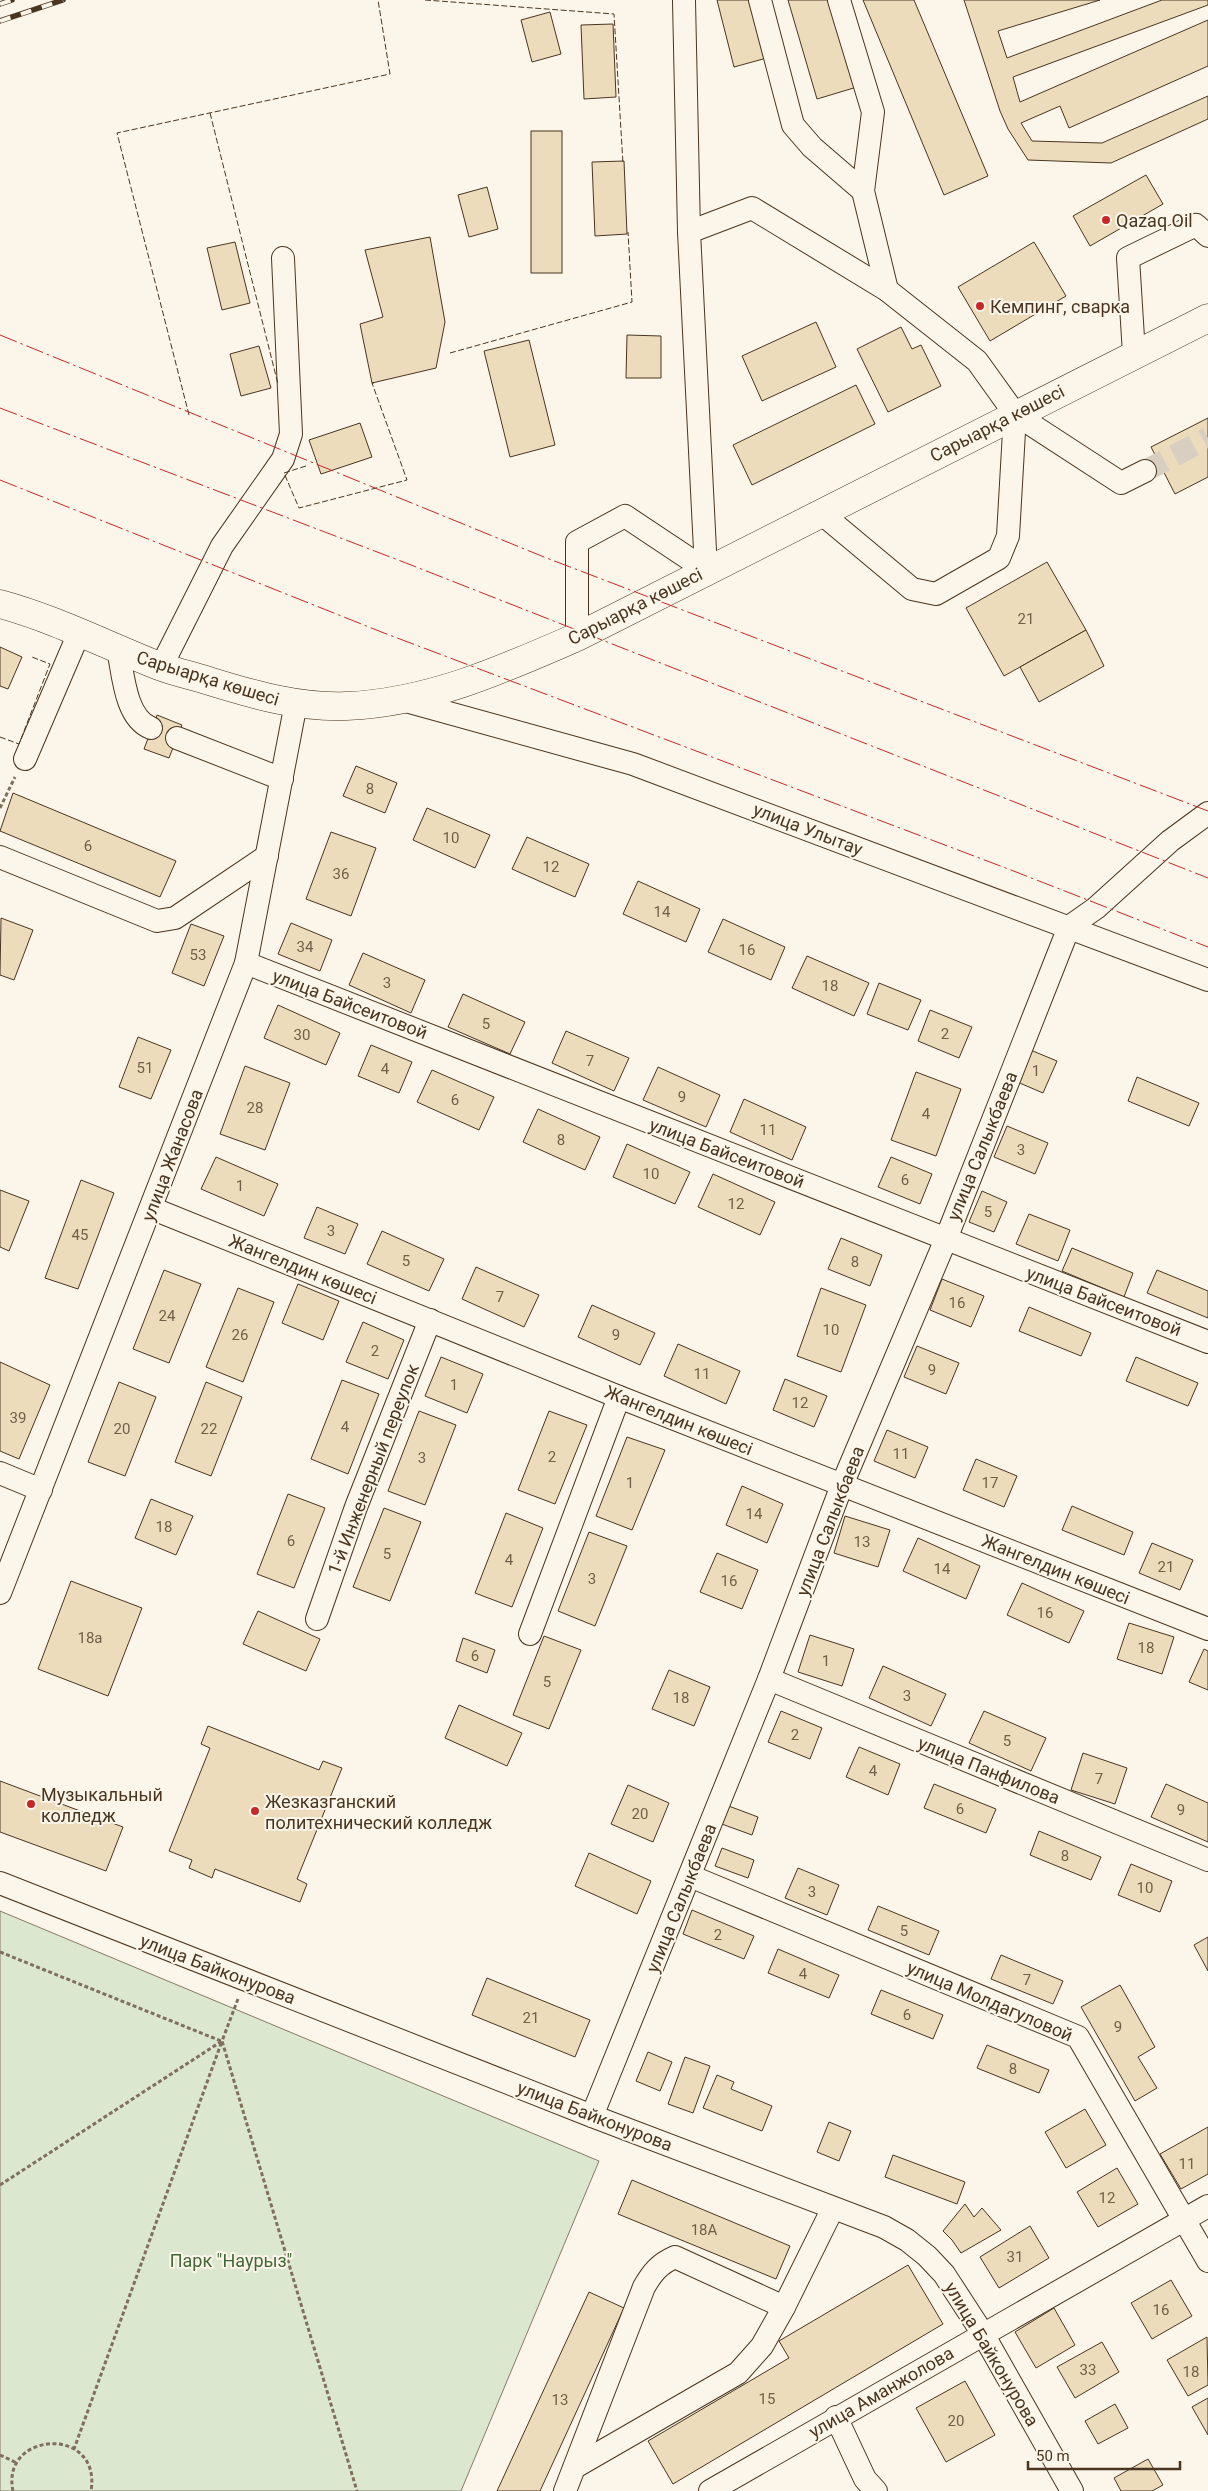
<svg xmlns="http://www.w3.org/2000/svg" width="1208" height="2491" font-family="Roboto,sans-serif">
<rect width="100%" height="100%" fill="#fbf6e9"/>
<polygon fill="#dce7d0" stroke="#887966" points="0,1911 599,2161 461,2491 0,2491"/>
<g fill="#ecdcbc" stroke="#4a3520">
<polygon points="717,0 759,0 774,56 734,67"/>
<polygon points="788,0 832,0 857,87 817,99"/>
<polygon points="863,0 914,0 988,176 944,195"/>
<polygon points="964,0 1100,0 998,31 1007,58 1162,0 1208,0 1208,5 1013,77 1020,102 1208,20 1208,66 1069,128 1060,106 1021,123 1032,141 1102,143 1208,96 1208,119 1111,163 1028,160 1008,129 1000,111"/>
<polygon points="550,12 561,54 532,62 521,20"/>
<polygon points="613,24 616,97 584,99 581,25"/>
<rect x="531" y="131" width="31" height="142"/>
<polygon points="624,161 627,234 595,236 592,162"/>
<polygon points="1146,175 1163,204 1090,246 1073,216"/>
<polygon points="487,187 498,229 469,237 458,195"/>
<polygon points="430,237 445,322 436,368 372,383 360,324 383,317 365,250"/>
<polygon points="235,242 250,303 222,310 207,248"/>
<polygon points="1034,242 1066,296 990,341 958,287"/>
<polygon points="816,322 836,367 762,401 742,356"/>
<polygon points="901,327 912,349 921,345 941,386 888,412 857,349"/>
<polygon points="627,335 661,336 661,378 626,378"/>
<polygon points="529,340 555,445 510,457 484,351"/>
<polygon points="259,346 271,388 241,396 230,354"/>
<polygon points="856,385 875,424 752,485 733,445"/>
<polygon points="1208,418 1208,477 1175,494 1151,447"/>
<polygon points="360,423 372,457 321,474 309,440"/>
<polygon points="1047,562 1086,630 1004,676 966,608"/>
<polygon points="1086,630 1104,666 1039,702 1020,667"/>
<polygon points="0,647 22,657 8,689 0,686"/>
<polygon points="157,715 182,725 169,758 144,749"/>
<polygon points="356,766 397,783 385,813 343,796"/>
<polygon points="13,793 176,861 160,897 0,831"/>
<polygon points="427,808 490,835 475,868 413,840"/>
<polygon points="331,832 376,848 351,916 306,899"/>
<polygon points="527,837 589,864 575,897 512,869"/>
<polygon points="638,881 700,909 686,942 623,914"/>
<polygon points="1,918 33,930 14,980 0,975"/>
<polygon points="723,919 785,947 771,980 708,952"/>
<polygon points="291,923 332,940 320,971 278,954"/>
<polygon points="191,924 224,936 204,986 172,973"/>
<polygon points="363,953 425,980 411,1013 349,985"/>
<polygon points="807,956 869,983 854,1016 792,988"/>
<polygon points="879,983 921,1000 908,1030 867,1014"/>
<polygon points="463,994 525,1022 510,1054 448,1027"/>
<polygon points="278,1005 340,1033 326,1065 264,1038"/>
<polygon points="930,1010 972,1027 959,1058 918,1041"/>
<polygon points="566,1031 629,1058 614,1091 552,1063"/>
<polygon points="138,1037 171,1050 151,1099 119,1087"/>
<polygon points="371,1045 412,1062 399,1093 358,1076"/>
<polygon points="1028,1049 1057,1061 1043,1093 1015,1081"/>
<polygon points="245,1066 290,1083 265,1150 220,1134"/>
<polygon points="658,1067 720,1095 706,1127 643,1100"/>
<polygon points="432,1070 494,1097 479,1130 417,1102"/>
<polygon points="916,1072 961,1089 936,1156 891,1140"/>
<polygon points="1137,1077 1199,1103 1189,1126 1128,1101"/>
<polygon points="744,1099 806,1127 792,1160 730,1132"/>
<polygon points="538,1109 600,1137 585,1170 523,1142"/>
<polygon points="1007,1126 1048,1143 1035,1174 994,1157"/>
<polygon points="627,1144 690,1172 675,1204 613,1177"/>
<polygon points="216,1157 278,1184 264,1216 201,1189"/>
<polygon points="891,1157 932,1174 920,1204 878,1187"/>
<polygon points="713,1174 775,1202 760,1235 698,1207"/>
<polygon points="81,1180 114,1193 78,1289 45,1278"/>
<polygon points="0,1190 29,1201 9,1251 0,1247"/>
<polygon points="982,1191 1007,1202 994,1232 969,1222"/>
<polygon points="317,1207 358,1224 345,1254 304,1238"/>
<polygon points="1029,1214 1070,1230 1058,1261 1016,1244"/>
<polygon points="382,1231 444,1259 429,1291 367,1264"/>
<polygon points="841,1238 882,1255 870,1286 828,1269"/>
<polygon points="1072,1248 1133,1273 1124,1297 1062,1271"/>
<polygon points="476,1267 539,1295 524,1327 462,1299"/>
<polygon points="164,1270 201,1284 169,1363 133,1349"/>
<polygon points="1157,1270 1208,1291 1208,1318 1147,1293"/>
<polygon points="942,1279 984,1296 971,1327 930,1310"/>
<polygon points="298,1284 339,1301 323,1340 282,1323"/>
<polygon points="238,1288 274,1302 243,1382 206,1367"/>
<polygon points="821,1288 866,1305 841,1372 797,1356"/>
<polygon points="592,1305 655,1333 640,1365 578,1337"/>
<polygon points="1029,1307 1091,1333 1081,1356 1019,1331"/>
<polygon points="363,1322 404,1340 388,1379 346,1362"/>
<polygon points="678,1344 740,1371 726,1404 664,1376"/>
<polygon points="917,1346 959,1363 946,1394 904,1377"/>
<polygon points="441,1357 483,1374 467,1413 425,1396"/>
<polygon points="1136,1357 1198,1383 1188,1406 1126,1381"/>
<polygon points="0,1362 50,1385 19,1459 0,1451"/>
<polygon points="785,1379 827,1396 814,1427 773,1410"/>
<polygon points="342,1380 379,1394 348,1474 311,1459"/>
<polygon points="119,1382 156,1397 125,1476 88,1462"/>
<polygon points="206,1382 242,1397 211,1476 175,1462"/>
<polygon points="419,1411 456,1425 425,1505 388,1491"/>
<polygon points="549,1411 587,1425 555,1504 518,1490"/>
<polygon points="887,1430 928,1447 915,1478 874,1461"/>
<polygon points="627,1437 665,1450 632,1530 596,1516"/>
<polygon points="976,1459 1017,1476 1004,1507 963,1490"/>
<polygon points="742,1486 783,1504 767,1543 726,1525"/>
<polygon points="288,1494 325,1508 294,1588 257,1574"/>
<polygon points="151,1499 193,1516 176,1555 135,1538"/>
<polygon points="1072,1506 1133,1532 1124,1555 1062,1530"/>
<polygon points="384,1508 421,1522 390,1601 353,1587"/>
<polygon points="506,1513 543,1528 512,1607 475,1593"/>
<polygon points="845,1516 890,1530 878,1567 834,1553"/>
<polygon points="589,1532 627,1546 595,1626 558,1611"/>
<polygon points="918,1538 980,1566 966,1599 903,1571"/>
<polygon points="1152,1543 1193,1560 1180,1590 1139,1573"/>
<polygon points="717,1553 758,1570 742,1609 700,1592"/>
<polygon points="71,1581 142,1608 108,1696 38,1669"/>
<polygon points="1022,1583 1084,1611 1069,1643 1007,1615"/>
<polygon points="258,1611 320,1639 306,1671 243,1644"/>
<polygon points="1129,1623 1174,1637 1162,1674 1117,1659"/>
<polygon points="810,1635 854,1649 842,1686 798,1672"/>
<polygon points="544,1636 581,1650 549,1729 513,1715"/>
<polygon points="463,1638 495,1650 487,1673 456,1661"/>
<polygon points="1204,1649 1208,1651 1208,1690 1189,1682"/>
<polygon points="883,1666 946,1694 931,1726 869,1698"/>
<polygon points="669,1670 710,1687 694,1726 652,1709"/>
<polygon points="459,1705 522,1733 507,1766 445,1738"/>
<polygon points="781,1711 822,1728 810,1759 768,1742"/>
<polygon points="984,1711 1046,1738 1031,1771 969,1743"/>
<polygon points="208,1726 319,1770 323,1761 342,1768 297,1879 307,1884 300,1902 215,1869 212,1878 189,1868 192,1860 169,1851 210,1748 201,1744"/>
<polygon points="859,1747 900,1764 888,1795 846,1777"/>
<polygon points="1083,1753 1127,1768 1115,1804 1071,1790"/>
<polygon points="0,1781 123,1827 106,1871 0,1832"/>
<polygon points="934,1784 996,1809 986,1833 924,1808"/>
<polygon points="1166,1784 1208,1803 1208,1842 1151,1817"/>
<polygon points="628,1785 669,1803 653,1842 611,1824"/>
<polygon points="726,1805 758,1817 752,1835 719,1823"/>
<polygon points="1039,1831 1101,1857 1091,1880 1030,1855"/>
<polygon points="722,1848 754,1860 748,1878 715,1866"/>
<polygon points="589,1853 651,1881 637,1914 575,1886"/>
<polygon points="1131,1864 1172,1881 1160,1912 1118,1895"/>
<polygon points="798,1868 839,1885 827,1915 785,1898"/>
<polygon points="878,1906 939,1931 929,1955 868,1930"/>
<polygon points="692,1910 754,1936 744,1959 683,1934"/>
<polygon points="1208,1937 1208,1971 1194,1945"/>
<polygon points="778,1949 839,1975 829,1998 768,1973"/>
<polygon points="1001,1955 1063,1981 1053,2004 991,1979"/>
<polygon points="487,1978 590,2020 575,2057 472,2015"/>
<polygon points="1120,1985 1155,2047 1138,2057 1157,2088 1135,2101 1081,2007"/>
<polygon points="881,1990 943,2015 933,2039 871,2014"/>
<polygon points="987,2045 1049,2070 1039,2093 977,2068"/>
<polygon points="648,2052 672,2062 660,2091 636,2081"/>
<polygon points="685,2057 710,2066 693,2113 668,2104"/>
<polygon points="717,2075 734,2082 731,2089 772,2106 762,2131 703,2108"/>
<polygon points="1085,2109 1106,2145 1066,2168 1045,2132"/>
<polygon points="829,2122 851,2131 839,2161 817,2152"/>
<polygon points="1208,2127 1208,2174 1181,2189 1160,2154"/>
<polygon points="893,2155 965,2182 957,2204 885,2177"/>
<polygon points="1117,2168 1138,2204 1098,2227 1077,2192"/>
<polygon points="632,2180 790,2246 776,2279 618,2214"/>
<polygon points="965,2204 974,2217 982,2208 1001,2230 961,2253 952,2240 943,2231"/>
<polygon points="1030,2226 1049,2258 999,2288 980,2257"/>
<polygon points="908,2265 943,2324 673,2484 648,2441 789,2358 779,2341"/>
<polygon points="1171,2280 1192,2316 1152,2339 1131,2303"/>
<polygon points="589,2292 624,2308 540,2491 497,2491"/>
<polygon points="1054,2308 1075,2345 1036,2368 1015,2332"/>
<polygon points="1207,2337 1208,2385 1188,2396 1167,2360"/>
<polygon points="1102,2342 1119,2372 1075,2398 1057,2367"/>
<polygon points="965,2381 995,2435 946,2462 916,2408"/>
<polygon points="1208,2398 1208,2435 1192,2407"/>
<polygon points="1115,2404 1128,2428 1098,2444 1085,2421"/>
<polygon points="1148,2459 1163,2485 1152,2491 1121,2491 1114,2478"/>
</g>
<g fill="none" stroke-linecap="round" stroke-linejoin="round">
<polyline stroke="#d8cfc1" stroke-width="22" stroke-dasharray="22 11" stroke-linecap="butt" points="1145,471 1208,438"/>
<g stroke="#4a3520" stroke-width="24">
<g id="minor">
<polyline points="760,0 793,125 812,147 863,191"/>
<polyline points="839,0 873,112 863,191 887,290"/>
<polyline points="684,1 689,232"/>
<polyline points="1134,354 1128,258 1196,225 1208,236"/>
<polyline points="821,513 912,589 936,594 999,558 1008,536 1015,414"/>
<polyline points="706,570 689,232 752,208 887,290 977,361 1015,414 1121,483 1145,471"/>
<polyline points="577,637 577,542 625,516 706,570"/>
<path d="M 118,649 C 123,673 125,718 151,728"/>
<polyline points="161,667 222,546 283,459 291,434 283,258"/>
<polyline points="402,700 633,764 1208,980"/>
<polyline points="177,738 282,779"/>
<polyline points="25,759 79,633"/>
<polyline points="0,857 157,921 175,918 267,856"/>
<polyline points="246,963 1208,1342"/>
<polyline points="151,1208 619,1397 1208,1629"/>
<polyline points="0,1473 41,1490"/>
<polyline points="0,1593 246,963 296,703"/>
<polyline points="317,1619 356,1507 430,1320"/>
<polyline points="530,1634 619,1397"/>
<polyline points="769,1679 1208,1860"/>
<polyline points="690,1876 1078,2037 1208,2261"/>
<polyline points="0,1883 592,2116 884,2227 907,2240 927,2256 944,2274 983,2334 1072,2491"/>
<polyline points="592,2116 769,1679 842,1485 946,1239 1069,927 1096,908 1170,841 1208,813"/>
<polyline points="836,2417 865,2479 876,2491"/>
<polyline points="575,2467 738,2373 762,2346 784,2307"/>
<path d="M 565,2491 L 644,2287 C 652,2273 659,2264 675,2257 L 784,2307 L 833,2208"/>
<polyline points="710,2491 1208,2206"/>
</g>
</g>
<g stroke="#4a3520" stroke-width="29">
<path id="major" d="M 0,604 C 55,619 106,645 159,666 C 175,672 193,676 209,681 C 254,695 300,708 346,706 C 428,703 504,669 577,637 L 1208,318"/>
</g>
<g stroke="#7f6f5c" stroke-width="3" stroke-dasharray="4 2.5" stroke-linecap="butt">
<polyline points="0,808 15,777"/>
<polyline points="0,1952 221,2041"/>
<polyline points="238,1999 222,2041 357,2491"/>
<polyline points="0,2185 222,2041 74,2449"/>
<polyline points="0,2455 17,2463"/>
<path d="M 13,2491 C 0,2431 102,2425 91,2491"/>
</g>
<use href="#minor" stroke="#fbf6e9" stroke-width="22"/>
<use href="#major" stroke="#fbf6e9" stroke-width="28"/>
<g stroke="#4a3520" stroke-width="5.5">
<g id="rail">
<polyline points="0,4 12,0"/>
<polyline points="0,21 63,0"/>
</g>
</g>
<use href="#rail" stroke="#fbf6e9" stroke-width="4" stroke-dasharray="11" stroke-linecap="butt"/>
<g stroke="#4a3520" stroke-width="1" stroke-dasharray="6 2.5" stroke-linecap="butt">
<polyline points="425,0 614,14 623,164"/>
<polyline points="210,113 278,384"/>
<polyline points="450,353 632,302 628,232"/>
<polyline points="189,415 117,133 390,74 378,0"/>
<polyline points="306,466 284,473 299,508 407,480 372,383 374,383"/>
<polyline points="0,737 19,744 50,664 32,657"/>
</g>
<g stroke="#c62828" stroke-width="1" stroke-dasharray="18 4 2.5 4" stroke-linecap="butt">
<polyline points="0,335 544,557 1208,811"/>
<polyline points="0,408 406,563 1208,878"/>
<polyline points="0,480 384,633 1011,870 1208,947"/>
</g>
</g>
<g fill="#c62828" stroke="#fbf6e9" stroke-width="2">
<circle cx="1106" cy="220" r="5"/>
<circle cx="980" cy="306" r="5"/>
<circle cx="31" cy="1804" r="5"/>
<circle cx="255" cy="1811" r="5"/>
</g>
<g text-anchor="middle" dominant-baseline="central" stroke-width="4" stroke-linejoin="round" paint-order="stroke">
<g font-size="15" fill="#725f47">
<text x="1026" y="619">21</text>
<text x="370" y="789">8</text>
<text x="451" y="838">10</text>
<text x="88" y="846">6</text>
<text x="551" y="867">12</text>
<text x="341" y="874">36</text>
<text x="662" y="912">14</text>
<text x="305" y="947">34</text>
<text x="747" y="950">16</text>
<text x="198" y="955">53</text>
<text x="387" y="983">3</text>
<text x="830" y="986">18</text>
<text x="486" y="1024">5</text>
<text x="945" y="1034">2</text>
<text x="302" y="1035">30</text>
<text x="590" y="1061">7</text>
<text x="145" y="1068">51</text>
<text x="385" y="1069">4</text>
<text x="1036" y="1071">1</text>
<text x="682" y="1097">9</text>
<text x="455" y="1100">6</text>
<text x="255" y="1108">28</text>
<text x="926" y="1114">4</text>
<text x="768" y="1130">11</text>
<text x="561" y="1140">8</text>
<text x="1021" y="1150">3</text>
<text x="651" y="1174">10</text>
<text x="905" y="1180">6</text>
<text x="240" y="1186">1</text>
<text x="736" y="1204">12</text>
<text x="988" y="1212">5</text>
<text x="331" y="1231">3</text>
<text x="80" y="1235">45</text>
<text x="406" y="1261">5</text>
<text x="855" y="1262">8</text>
<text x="500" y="1297">7</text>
<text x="957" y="1303">16</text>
<text x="167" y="1316">24</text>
<text x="831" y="1330">10</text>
<text x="240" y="1335">26</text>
<text x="616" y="1335">9</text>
<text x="375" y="1351">2</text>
<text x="932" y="1370">9</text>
<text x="702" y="1374">11</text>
<text x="454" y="1385">1</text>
<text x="800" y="1403">12</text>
<text x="18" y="1418">39</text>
<text x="345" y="1427">4</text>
<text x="122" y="1429">20</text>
<text x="209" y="1429">22</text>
<text x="901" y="1454">11</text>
<text x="552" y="1457">2</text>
<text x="422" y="1458">3</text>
<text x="630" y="1483">1</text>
<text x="990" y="1483">17</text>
<text x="754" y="1514">14</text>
<text x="164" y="1527">18</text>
<text x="291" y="1541">6</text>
<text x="862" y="1542">13</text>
<text x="387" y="1554">5</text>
<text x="509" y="1560">4</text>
<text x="1166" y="1567">21</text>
<text x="942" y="1569">14</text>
<text x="592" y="1579">3</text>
<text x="729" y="1581">16</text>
<text x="1045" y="1613">16</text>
<text x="90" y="1638">18а</text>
<text x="1146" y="1648">18</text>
<text x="475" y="1656">6</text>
<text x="826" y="1661">1</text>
<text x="547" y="1682">5</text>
<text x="907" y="1696">3</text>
<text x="681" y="1698">18</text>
<text x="795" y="1735">2</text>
<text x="1007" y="1741">5</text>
<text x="873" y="1771">4</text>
<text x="1099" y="1779">7</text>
<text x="960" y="1809">6</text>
<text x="1181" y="1810">9</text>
<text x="640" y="1814">20</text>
<text x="1065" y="1856">8</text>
<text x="1145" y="1888">10</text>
<text x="812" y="1892">3</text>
<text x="904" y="1931">5</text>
<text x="718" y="1935">2</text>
<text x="803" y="1974">4</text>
<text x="1027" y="1980">7</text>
<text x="907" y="2015">6</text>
<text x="531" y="2018">21</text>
<text x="1118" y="2027">9</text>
<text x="1013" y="2069">8</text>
<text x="1187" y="2164">11</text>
<text x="1107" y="2198">12</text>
<text x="704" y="2230">18А</text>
<text x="1015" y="2257">31</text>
<text x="1161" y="2310">16</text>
<text x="1088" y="2370">33</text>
<text x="1191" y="2372">18</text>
<text x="767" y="2399">15</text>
<text x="560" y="2400">13</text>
<text x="956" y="2421">20</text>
</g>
<g font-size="18" fill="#4a3520" stroke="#fbf6e9" text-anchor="start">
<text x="1116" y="220">Qazaq Oil</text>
<text x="990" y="306">Кемпинг, сварка</text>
<text x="41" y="1794">Музыкальный<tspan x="41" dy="21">колледж</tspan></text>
<text x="265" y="1801">Жезказганский<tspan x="265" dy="21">политехнический колледж</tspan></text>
</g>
<g font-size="18" fill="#4a3520" stroke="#fbf6e9">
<text transform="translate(997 423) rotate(-27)">Сарыарқа көшесі</text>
<text transform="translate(635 606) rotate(-27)">Сарыарқа көшесі</text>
<text transform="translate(208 678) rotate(17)">Сарыарқа көшесі</text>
<text transform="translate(808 829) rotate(21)">улица Улытау</text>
<text transform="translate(350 1004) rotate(21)">улица Байсеитовой</text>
<text transform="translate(982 1146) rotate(-68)">улица Салыкбаева</text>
<text transform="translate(727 1153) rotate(21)">улица Байсеитовой</text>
<text transform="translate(172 1155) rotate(-69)">улица Жанасова</text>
<text transform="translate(303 1269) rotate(22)">Жангелдин көшесі</text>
<text transform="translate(1104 1301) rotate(21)">улица Байсеитовой</text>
<text transform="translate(679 1420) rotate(22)">Жангелдин көшесі</text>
<text transform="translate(373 1469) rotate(-69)">1-й Инженерный переулок</text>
<text transform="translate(830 1521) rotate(-69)">улица Салыкбаева</text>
<text transform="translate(1056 1569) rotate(22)">Жангелдин көшесі</text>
<text transform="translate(989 1770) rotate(22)">улица Панфилова</text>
<text transform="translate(681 1898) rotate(-68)">улица Салыкбаева</text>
<text transform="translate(218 1969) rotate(21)">улица Байконурова</text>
<text transform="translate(990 2001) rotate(23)">улица Молдагуловой</text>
<text transform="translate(595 2116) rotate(21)">улица Байконурова</text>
<text transform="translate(992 2354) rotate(59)">улица Байконурова</text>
<text transform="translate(881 2392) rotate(-30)">улица Аманжолова</text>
</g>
<g font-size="18" fill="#436837" stroke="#fbf6e9">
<text x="231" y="2260">Парк "Наурыз"</text>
</g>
</g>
<path d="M1028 2461v8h152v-8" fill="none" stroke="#4a3520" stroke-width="2.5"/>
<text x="1036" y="2461" font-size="15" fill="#4a3520" stroke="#fbf6e9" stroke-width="4" paint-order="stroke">50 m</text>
</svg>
